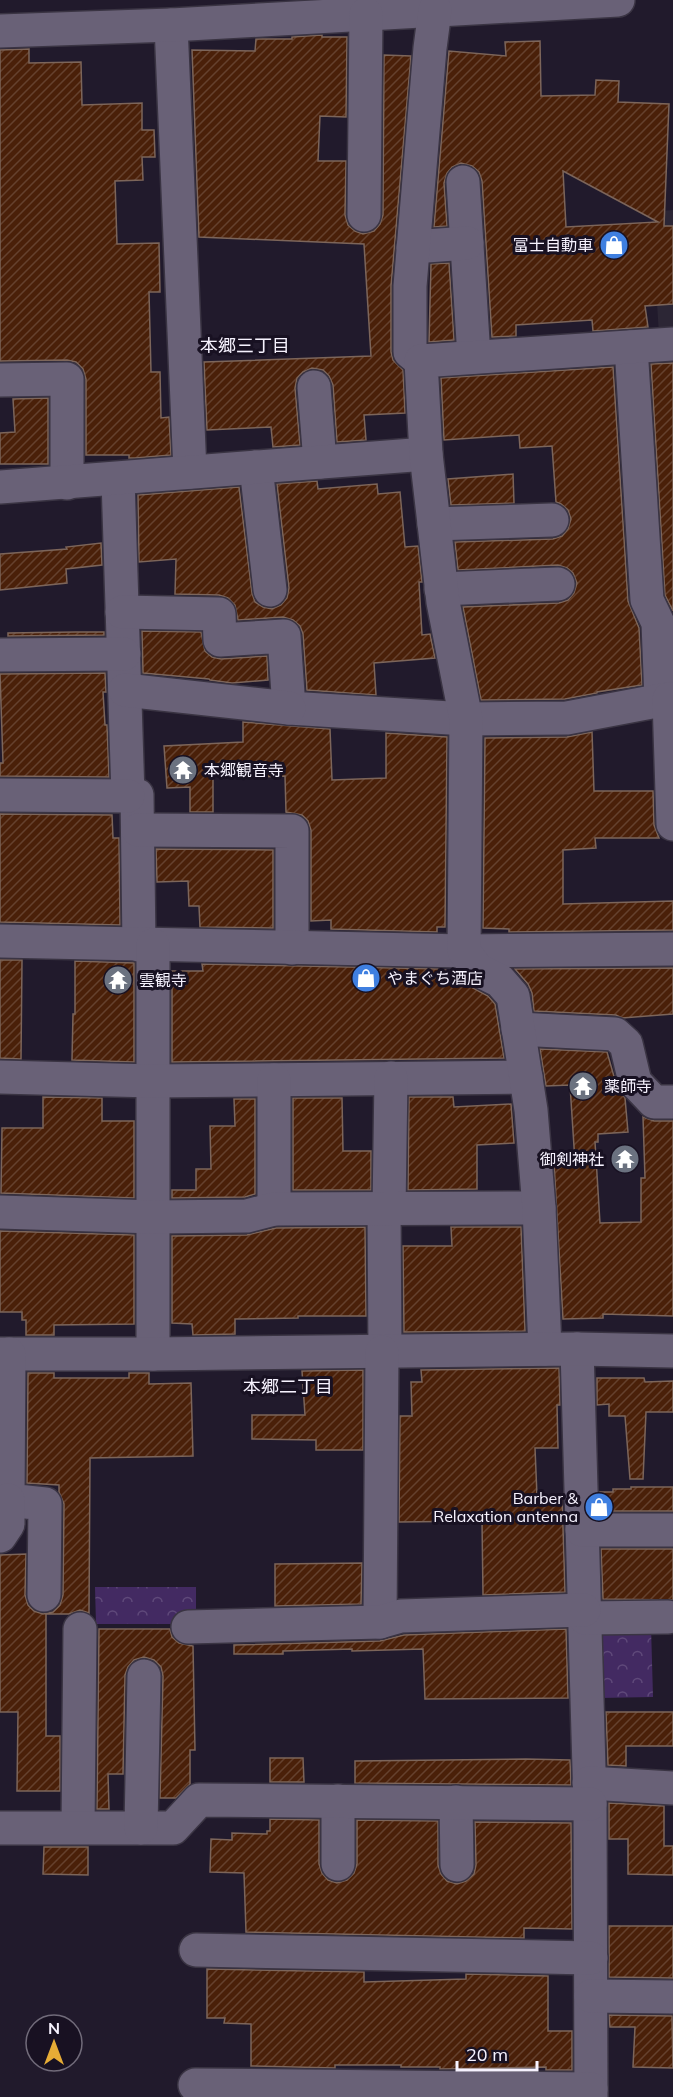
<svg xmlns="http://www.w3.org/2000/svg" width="673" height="2097" font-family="Mulish,'Noto Sans JP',sans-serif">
<defs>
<pattern id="park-crowns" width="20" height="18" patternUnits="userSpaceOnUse" patternTransform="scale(1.5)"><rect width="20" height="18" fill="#432a62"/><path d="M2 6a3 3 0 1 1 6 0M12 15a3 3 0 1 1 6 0" fill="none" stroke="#5f497a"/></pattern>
<pattern id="building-hatch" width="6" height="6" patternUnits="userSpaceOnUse" patternTransform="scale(1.5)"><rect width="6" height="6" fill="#4a2009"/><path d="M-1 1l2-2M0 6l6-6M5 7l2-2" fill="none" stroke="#65412e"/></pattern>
</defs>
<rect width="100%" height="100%" fill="#211a2c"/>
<polygon fill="#2c2635" points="673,210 673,332 659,334 651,212"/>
<g fill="url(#park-crowns)">
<polygon points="95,1587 196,1587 196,1624 96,1624"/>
<polygon points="651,1627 653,1697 599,1698 597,1629"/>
</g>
<g fill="url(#building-hatch)" stroke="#7c655a" stroke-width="1.5" fill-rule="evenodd">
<polygon points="322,35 322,37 347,37 346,117 320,116 318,161 346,161 345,215 348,225 355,231 363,234 374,231 380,224 383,215 384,55 411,56 391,286 391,352 393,360 403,370 405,413 364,415 366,440 337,442 333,385 329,376 323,370 312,368 303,372 297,378 295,388 300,445 273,447 271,427 207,430 204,362 371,356 364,244 199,237 192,50 255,51 256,39 292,39 292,37"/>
<path d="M 540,41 L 541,96 L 595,95 L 596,80 L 619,81 L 618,102 L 669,104 L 664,226 L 673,226 L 673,304 L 645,306 L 648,327 L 593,331 L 592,320 L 516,325 L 516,336 L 492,337 L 482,181 L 479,172 L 472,166 L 461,163 L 452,167 L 447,173 L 444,183 L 447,226 L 434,227 L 449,51 L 506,56 L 505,42 ZM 563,171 L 658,222 L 566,227 Z"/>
<polygon points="29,49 29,63 81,62 82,105 142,103 142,130 154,130 155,157 142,157 143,180 115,181 117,244 159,243 160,292 149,292 151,372 160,372 161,418 169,417 171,455 135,458 129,458 129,455 86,455 86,379 83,369 76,362 67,360 0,361 0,50"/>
<polygon points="449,263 454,340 429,342 431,264"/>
<polygon points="673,363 673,611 665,595 651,364"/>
<polygon points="613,367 628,601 639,628 642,685 597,692 597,693 565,699 481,700 463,607 559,603 568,600 574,593 577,583 573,573 567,568 558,565 458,570 455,542 553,539 562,536 568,529 571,519 568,510 561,504 556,502 552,446 520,448 519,435 444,440 441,378"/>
<polygon points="48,398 48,464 0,464 0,433 15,432 13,399"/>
<polygon points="513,474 514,503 451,505 448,479"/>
<polygon points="317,481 318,489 377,484 378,494 400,492 405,547 418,546 422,582 419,582 422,635 430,634 435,658 374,663 376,695 307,690 303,634 300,626 293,620 283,617 238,620 235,605 228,598 219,595 175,594 176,559 139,562 138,495 239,487 252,593 255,602 263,607 272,609 281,605 287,598 289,588 277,484"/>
<polygon points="101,543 102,565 66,569 67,583 0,590 0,554 67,549 66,547"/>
<polygon points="142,631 201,632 205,651 212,657 221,659 267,656 268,680 232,683 210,680 209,679 143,673"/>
<polygon points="76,632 104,632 104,635 8,636 8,633"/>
<polygon points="105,673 106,692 103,692 105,725 107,725 109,777 0,776 0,763 3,763 0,674"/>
<polygon points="243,722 330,729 332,780 386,778 386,733 447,737 445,927 437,927 437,932 331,929 331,920 311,921 311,830 308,821 302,815 286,812 285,776 260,777 260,765 213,766 213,812 190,812 190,787 167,788 164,746 243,742"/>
<polygon points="592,732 594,791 653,791 654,825 659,838 595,838 596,848 563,850 563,904 673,901 673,930 509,932 509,929 483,928 485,738 567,737"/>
<polygon points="0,814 112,815 113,838 119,838 120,925 0,922"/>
<polygon points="156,849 273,850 273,928 200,927 199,906 189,906 188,881 157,882"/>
<polygon points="0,960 22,960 21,1059 0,1058"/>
<polygon points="75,961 134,963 134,1062 72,1060 73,1014 75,1014"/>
<polygon points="202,964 442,969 457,974 469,986 488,996 495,1004 504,1058 172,1062 172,971 203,971"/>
<polygon points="673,968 673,1014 622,1018 616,1015 534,1011 532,993 528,984 515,969"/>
<polygon points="540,1049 607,1052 617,1087 625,1098 628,1132 598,1134 598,1142 595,1142 600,1223 641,1222 641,1178 645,1178 643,1117 654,1121 673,1121 673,1316 603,1314 603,1318 563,1319 554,1163 575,1162 570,1085 546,1086"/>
<polygon points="43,1097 102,1098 102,1121 134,1121 134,1198 1,1193 2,1128 43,1128"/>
<polygon points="409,1097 453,1097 454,1107 511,1104 514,1143 477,1145 477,1189 408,1190"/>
<polygon points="293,1098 342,1098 343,1151 371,1151 371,1190 293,1190"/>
<polygon points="234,1099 255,1099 255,1194 245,1197 172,1198 172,1190 196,1190 196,1169 211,1169 210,1126 235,1126"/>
<polygon points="365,1227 366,1316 298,1316 298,1318 235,1319 235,1334 193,1335 192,1324 172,1323 172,1236 247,1235 276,1228"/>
<polygon points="451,1227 521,1227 525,1331 404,1332 403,1246 452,1246"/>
<polygon points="0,1231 134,1235 134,1324 54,1325 54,1335 26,1335 26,1320 22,1320 22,1312 0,1312"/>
<polygon points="559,1368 560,1405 557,1405 558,1448 535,1448 537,1496 562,1495 565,1592 483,1595 482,1521 399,1522 400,1416 412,1416 411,1382 422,1382 421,1370"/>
<polygon points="363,1370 363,1450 316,1450 316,1440 252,1439 252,1415 305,1415 302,1371"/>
<polygon points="28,1373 54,1373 54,1378 129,1378 129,1373 149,1373 149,1384 191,1383 193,1456 90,1458 89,1613 80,1610 69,1614 46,1614 46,1736 60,1736 60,1791 17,1791 18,1712 0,1712 0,1555 26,1554 25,1595 28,1605 34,1611 43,1614 53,1612 60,1605 63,1595 64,1504 59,1492 59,1485 27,1483"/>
<polygon points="597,1378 644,1378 645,1382 673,1381 673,1412 646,1412 643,1479 630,1479 625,1416 609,1416 609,1404 597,1405"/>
<polygon points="631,1487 673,1487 673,1511 600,1511 600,1492 613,1492 613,1489 631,1489"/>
<polygon points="601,1549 673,1549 673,1600 603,1599"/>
<polygon points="362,1563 361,1604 275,1606 275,1564"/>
<polygon points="99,1629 170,1629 172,1637 179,1643 193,1646 195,1750 190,1750 190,1784 176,1798 160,1798 163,1676 161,1667 154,1660 144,1657 134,1660 128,1667 125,1675 123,1774 108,1774 109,1809 97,1809"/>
<polygon points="566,1629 568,1698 425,1699 423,1649 352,1651 352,1649 283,1651 283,1654 234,1654 234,1645 380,1641 404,1635"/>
<polygon points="606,1712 673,1712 673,1746 626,1746 626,1766 608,1765"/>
<polygon points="270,1758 303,1758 304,1782 270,1782"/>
<polygon points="526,1759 570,1760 571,1785 355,1783 355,1761"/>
<polygon points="609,1803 664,1806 664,1846 673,1846 673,1875 628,1874 628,1839 609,1839"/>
<polygon points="270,1819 319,1820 319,1864 322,1873 328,1880 337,1883 347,1880 354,1873 357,1864 357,1820 438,1821 438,1865 441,1874 447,1881 457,1884 466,1881 474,1874 476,1865 475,1822 571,1823 572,1929 524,1928 524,1938 246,1932 244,1873 210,1872 211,1839 232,1840 232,1833 267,1834 267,1831 270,1831"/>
<polygon points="44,1847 88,1847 88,1875 43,1874"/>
<polygon points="609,1926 673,1926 673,1978 609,1977"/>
<polygon points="207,1969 364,1972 364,1982 466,1979 466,1974 548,1976 548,2031 572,2031 572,2070 546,2070 546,2067 440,2069 440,2067 401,2067 401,2065 335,2065 335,2068 251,2066 251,2024 224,2023 225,2018 207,2018"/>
<polygon points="609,2015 672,2016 673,2068 633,2067 635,2027 610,2027"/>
</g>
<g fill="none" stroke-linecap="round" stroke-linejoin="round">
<g stroke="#3a3443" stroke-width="36">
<g id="minor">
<polyline points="171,25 190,472"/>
<polyline points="0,31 171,25 618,0"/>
<polyline points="463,182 474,357"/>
<polyline points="364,215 366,14"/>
<polyline points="413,247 467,243"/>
<polyline points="631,347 647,600 658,623 661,700"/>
<polyline points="421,361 410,352 410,286 430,48 435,10"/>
<polyline points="0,380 67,379 67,483"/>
<polyline points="314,387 320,462"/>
<polyline points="256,467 270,590"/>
<polyline points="118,479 128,796 137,795 139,945"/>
<polyline points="0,487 426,454"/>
<polyline points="434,524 552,520"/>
<polyline points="441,589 558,584"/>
<polyline points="122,612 219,614 220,640 284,636 289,708 466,719 567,718 673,698"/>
<polyline points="0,655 124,654"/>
<polyline points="125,690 289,708"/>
<polyline points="669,699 673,824"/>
<polyline points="0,795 128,796"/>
<polyline points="138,830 292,831 292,948"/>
<polyline points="0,941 464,951 673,949"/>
<polyline points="153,945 153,1354"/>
<polyline points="518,1029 615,1034 626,1044 635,1082 654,1102 673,1102"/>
<polyline points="0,1077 153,1081 526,1077"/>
<polyline points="274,1209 274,1080"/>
<polyline points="384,1209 385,1352"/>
<polyline points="389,1209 391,1078"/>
<polyline points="0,1212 154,1217 247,1216 274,1209 539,1208"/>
<polyline points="545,1349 539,1208 531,1110 513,996 500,981 478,970 464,951 466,719 443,602 426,454 421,361 673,344"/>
<polyline points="577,1349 590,1804 591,2097"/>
<polyline points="0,1354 153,1354 577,1349 673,1351"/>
<polyline points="9,1354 8,1500 45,1504 44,1595"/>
<polyline points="582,1530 673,1530"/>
<polyline points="0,1536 8,1524 8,1500"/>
<polyline points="585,1618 668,1617"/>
<polyline points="380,1622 382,1352"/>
<polyline points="188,1627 380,1622 401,1616 584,1610"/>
<polyline points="589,1783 673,1788"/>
<polyline points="338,1801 338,1864"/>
<polyline points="456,1802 457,1865"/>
<polyline points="78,1827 80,1629"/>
<polyline points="0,1828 173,1828 199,1800 590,1804"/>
<polyline points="141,1828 144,1676"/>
<polyline points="196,1950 591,1958"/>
<polyline points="591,1996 673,1997"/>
<polyline points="195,2085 591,2089"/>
</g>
</g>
<use href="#minor" stroke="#696177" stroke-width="33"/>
</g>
<defs>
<g id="shop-disc" transform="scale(1.5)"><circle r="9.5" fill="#3f7fe0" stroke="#181122"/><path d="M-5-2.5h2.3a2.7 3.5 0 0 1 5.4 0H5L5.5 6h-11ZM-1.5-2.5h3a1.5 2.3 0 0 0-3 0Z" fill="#fff"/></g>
<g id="temple-disc" transform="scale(1.5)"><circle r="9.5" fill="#6b7280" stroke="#181122"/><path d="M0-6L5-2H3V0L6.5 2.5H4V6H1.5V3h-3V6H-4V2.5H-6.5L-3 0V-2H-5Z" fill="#fff"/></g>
</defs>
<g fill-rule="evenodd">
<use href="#shop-disc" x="614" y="245"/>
<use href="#temple-disc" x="183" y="770"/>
<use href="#shop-disc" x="366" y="978"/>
<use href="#temple-disc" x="118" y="980"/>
<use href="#temple-disc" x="583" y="1086"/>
<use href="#temple-disc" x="625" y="1159"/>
<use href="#shop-disc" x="599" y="1507"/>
</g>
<g text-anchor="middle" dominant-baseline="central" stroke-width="6" stroke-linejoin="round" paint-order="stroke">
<g font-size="16" fill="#f6f2fe" stroke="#181122" text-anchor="start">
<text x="593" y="245" text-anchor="end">富士自動車</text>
<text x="204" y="770">本郷観音寺</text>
<text x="387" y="978">やまぐち酒店</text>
<text x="139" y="980">雲観寺</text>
<text x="604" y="1086">薬師寺</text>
<text x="604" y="1159" text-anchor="end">御剣神社</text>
<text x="578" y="1498" text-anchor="end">Barber &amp;<tspan x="578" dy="18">Relaxation antenna</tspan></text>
</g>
<g font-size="18" fill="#f6f2fe" stroke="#181122">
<text x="245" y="345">本郷三丁目</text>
<text x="288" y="1386">本郷二丁目</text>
</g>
</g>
<g transform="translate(54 2043)"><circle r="28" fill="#181122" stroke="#716b7a" stroke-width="1.5"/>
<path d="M0-4.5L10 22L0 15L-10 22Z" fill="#e6ac36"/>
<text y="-9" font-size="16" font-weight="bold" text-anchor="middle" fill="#f6f2fe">N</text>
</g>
<path d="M457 2061v9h80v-9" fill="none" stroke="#f6f2fe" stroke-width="3"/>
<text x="466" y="2061" font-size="18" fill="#f6f2fe" stroke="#181122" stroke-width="4.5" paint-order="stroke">20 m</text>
</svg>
